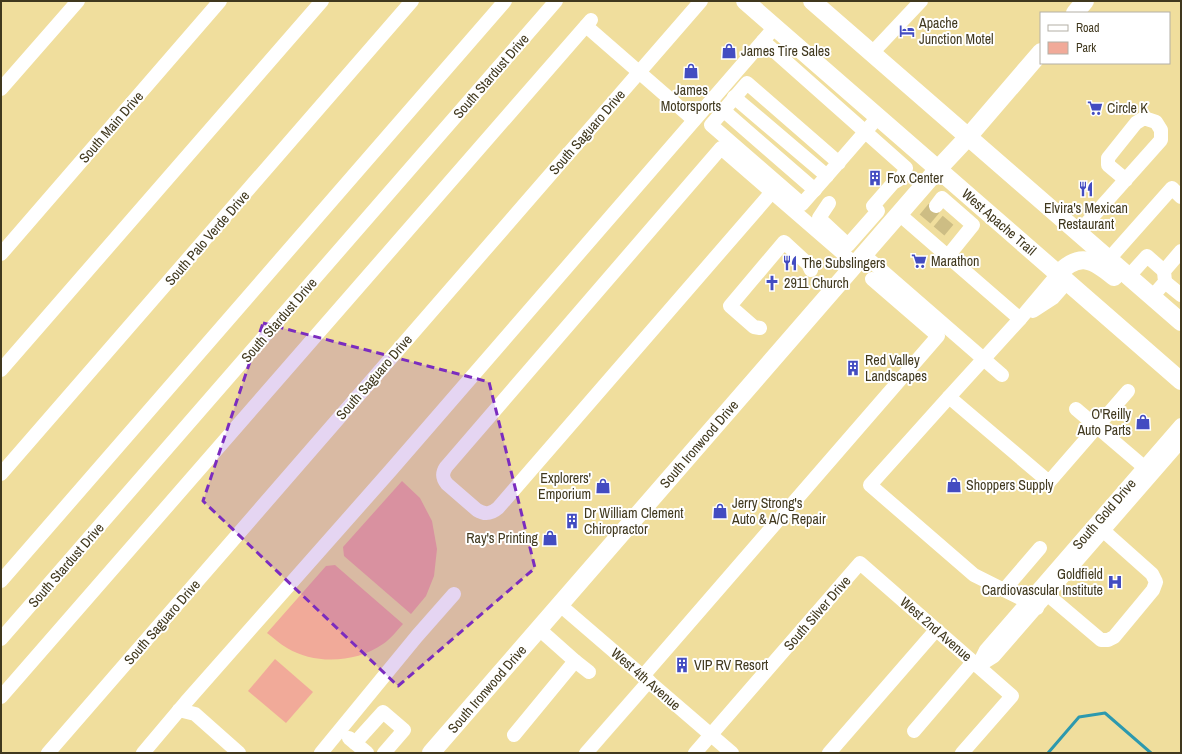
<svg xmlns="http://www.w3.org/2000/svg" width="1182" height="754" font-family="'Archivo Narrow',sans-serif">
<rect width="100%" height="100%" fill="#f0de9d"/>
<g fill="#f1aa99">
<polygon points="402,481 420,498 432,521 437,549 434,576 426,596 411,614 344,556 343,547"/>
<path d="M 335,565 L 403,624 C 397,630 391,639 383,644 C 356,663 315,665 287,648 C 280,644 274,638 267,633 L 326,566 Z"/>
<polygon points="275,659 313,692 286,723 248,691"/>
</g>
<g fill="none" stroke-linecap="round" stroke-linejoin="round">
<polyline stroke="#2d99ae" stroke-width="3" points="1048,753 1079,717 1105,713 1151,753"/>
<g stroke="#cdbd84" stroke-width="14" stroke-dasharray="14 7" stroke-linecap="butt">
<polyline points="925,219 936,206"/>
<polyline points="939,231 950,218"/>
</g>
<g stroke="#fff" stroke-width="14">
<polyline points="586,26 694,120"/>
<path d="M 763,41 L 906,168 C 905,174 899,181 894,182 L 873,206 L 878,211 L 848,245 L 819,218 L 829,203"/>
<polyline points="872,53 921,1"/>
<polyline points="1,89 78,1"/>
<polyline points="734,97 827,176"/>
<polyline points="723,110 815,190"/>
<path d="M 839,163 L 747,83 L 711,125 L 802,204 C 828,175 853,146 878,117"/>
<path d="M 772,192 L 498,508 C 491,514 485,515 477,510 L 447,484 C 442,478 442,473 446,467 L 721,148 L 855,264"/>
<polyline points="936,206 942,198 973,225 948,256"/>
<polyline points="899,214 1020,319"/>
<polyline points="1078,233 1161,140 1161,130 1156,122 1144,118 1136,123 1108,158 1108,165 1126,180"/>
<polyline points="1,254 220,1"/>
<polyline points="864,255 1002,375"/>
<polyline points="1109,259 1172,188 1181,197"/>
<polyline points="1058,274 1020,319 949,397 1049,482 1128,391"/>
<polyline points="1129,276 1147,256 1164,271"/>
<polyline points="1165,282 1181,295"/>
<polyline points="1152,297 1165,282 1164,271 1181,251"/>
<polyline points="1033,311 1053,298 1067,282"/>
<polyline points="760,328 754,327 730,306 784,242 808,264 811,270"/>
<polyline points="1,370 322,1"/>
<polyline points="949,397 870,485 974,575 1028,602 1037,608"/>
<polyline points="1076,409 1151,473"/>
<polyline points="1,474 412,1"/>
<polyline points="1,581 505,1"/>
<polyline points="1004,590 1040,548"/>
<polyline points="1042,590 1101,640 1108,640 1114,637 1153,590 1156,582 1152,574 1097,525"/>
<polyline points="560,605 732,753"/>
<polyline points="539,629 575,661 589,672"/>
<polyline points="1,639 556,1"/>
<polyline points="978,666 986,650 1181,425"/>
<polyline points="978,666 994,656 1181,441"/>
<polyline points="643,676 938,336 872,279"/>
<polyline points="1,697 591,20"/>
<polyline points="179,710 195,714 239,753"/>
<polyline points="914,731 973,662"/>
<polyline points="514,735 575,661"/>
<polyline points="349,738 367,753"/>
<polyline points="355,743 383,712 404,730 384,753"/>
<polyline points="48,753 701,1"/>
<polyline points="143,753 186,702 391,470 775,27"/>
<polyline points="321,753 417,636 454,594"/>
<polyline points="586,753 649,681"/>
<polyline points="695,753 860,563 1012,696 962,753"/>
<polyline points="829,753 936,630"/>
</g>
<g stroke="#fff" stroke-width="18">
<polyline points="745,1 1181,381"/>
<polyline points="812,1 1181,322"/>
<polyline points="1075,13 1085,1"/>
<path d="M 1058,274 C 1079,252 1093,259 1114,277"/>
<polyline points="431,753 938,169 968,137 1041,52"/>
</g>
</g>
<path fill="#7b2cbf" fill-opacity="0.2" stroke="#7b2cbf" stroke-width="3" stroke-dasharray="8 5" stroke-linejoin="round" d="M 263,323 L 489,382 L 535,568 L 398,686 L 203,501 Z"/>
<defs>
<g id="hotel-bare" transform="scale(1.2)"><path d="M-6-4.5h1.5V1H6V5H4.5V3h-9V5H-6ZM-4 0a1.8 1.8 0 1 1 3.6 0ZM.5 0V-2.5h3Q6-2.5 6 0Z" fill="#434cc1" stroke="#fff" stroke-width="2.5" paint-order="stroke"/></g>
<g id="shop-bare" transform="scale(1.2)"><path d="M-5-2.5h2.3a2.7 3.5 0 0 1 5.4 0H5L5.5 6h-11ZM-1.5-2.5h3a1.5 2.3 0 0 0-3 0Z" fill="#434cc1" stroke="#fff" stroke-width="2.5" paint-order="stroke"/></g>
<g id="supermarket-bare" transform="scale(1.2)"><path d="M-6-5.5h2.5l.6 2H6L4.5 2H-2.5L-4.4-4H-6ZM-1.5 3.2a1.3 1.3 0 1 0 .1 0ZM3 3.2a1.3 1.3 0 1 0 .1 0Z" fill="#434cc1" stroke="#fff" stroke-width="2.5" paint-order="stroke"/></g>
<g id="building-bare" transform="scale(1.2)"><path d="M-4-6H4V6H1V3H-1V6H-4ZM-2.5-4.3h1.7v1.8h-1.7ZM.8-4.3h1.7v1.8H.8ZM-2.5-1h1.7V.8h-1.7ZM.8-1h1.7V.8H.8Z" fill="#434cc1" stroke="#fff" stroke-width="2.5" paint-order="stroke"/></g>
<g id="restaurant-bare" transform="scale(1.2)"><path d="M-5-6h1v4h1v-4h1v4h1v-4h1v5L-1.5 .5V6h-2V.5L-5-1ZM5-6V6H3V1.5H1.5Q1.5-4 5-6Z" fill="#434cc1" stroke="#fff" stroke-width="2.5" paint-order="stroke"/></g>
<g id="church-bare" transform="scale(1.2)"><path d="M-1.2-6h2.4v3.5h3.3v2.4h-3.3V6h-2.4V-.1h-3.3v-2.4h3.3Z" fill="#434cc1" stroke="#fff" stroke-width="2.5" paint-order="stroke"/></g>
<g id="hospital-bare" transform="scale(1.2)"><path d="M-5-5h3v3.5h4V-5h3V5h-3V1.5h-4V5h-3Z" fill="#434cc1" stroke="#fff" stroke-width="2.5" paint-order="stroke"/></g>
</defs>
<g fill-rule="evenodd">
<use href="#hotel-bare" x="907" y="31"/>
<use href="#shop-bare" x="729" y="51"/>
<use href="#shop-bare" x="691" y="71"/>
<use href="#supermarket-bare" x="1095" y="108"/>
<use href="#building-bare" x="875" y="178"/>
<use href="#restaurant-bare" x="1086" y="189"/>
<use href="#supermarket-bare" x="919" y="261"/>
<use href="#restaurant-bare" x="790" y="263"/>
<use href="#church-bare" x="772" y="283"/>
<use href="#building-bare" x="853" y="368"/>
<use href="#shop-bare" x="1143" y="422"/>
<use href="#shop-bare" x="954" y="485"/>
<use href="#shop-bare" x="603" y="486"/>
<use href="#shop-bare" x="720" y="511"/>
<use href="#building-bare" x="572" y="521"/>
<use href="#shop-bare" x="550" y="538"/>
<use href="#hospital-bare" x="1115" y="582"/>
<use href="#building-bare" x="682" y="665"/>
</g>
<g text-anchor="middle" dominant-baseline="central" stroke-width="4" stroke-linejoin="round" paint-order="stroke">
<g font-size="14" fill="#40381e" stroke="#fff" text-anchor="start">
<text x="919" y="23">Apache<tspan x="919" dy="16">Junction Motel</tspan></text>
<text x="741" y="51">James Tire Sales</text>
<text x="691" y="90" text-anchor="middle">James<tspan x="691" dy="16">Motorsports</tspan></text>
<text x="1107" y="108">Circle K</text>
<text x="887" y="178">Fox Center</text>
<text x="1086" y="208" text-anchor="middle">Elvira's Mexican<tspan x="1086" dy="16">Restaurant</tspan></text>
<text x="931" y="261">Marathon</text>
<text x="802" y="263">The Subslingers</text>
<text x="784" y="283">2911 Church</text>
<text x="865" y="360">Red Valley<tspan x="865" dy="16">Landscapes</tspan></text>
<text x="1131" y="414" text-anchor="end">O'Reilly<tspan x="1131" dy="16">Auto Parts</tspan></text>
<text x="591" y="478" text-anchor="end">Explorers'<tspan x="591" dy="16">Emporium</tspan></text>
<text x="966" y="485">Shoppers Supply</text>
<text x="732" y="503">Jerry Strong's<tspan x="732" dy="16">Auto &amp; A/C Repair</tspan></text>
<text x="584" y="513">Dr William Clement<tspan x="584" dy="16">Chiropractor</tspan></text>
<text x="538" y="538" text-anchor="end">Ray's Printing</text>
<text x="1103" y="574" text-anchor="end">Goldfield<tspan x="1103" dy="16">Cardiovascular Institute</tspan></text>
<text x="694" y="665">VIP RV Resort</text>
</g>
<g font-size="14" fill="#40381e" stroke="#fff">
<text transform="translate(491 76) rotate(-49)">South Stardust Drive</text>
<text transform="translate(111 127) rotate(-49)">South Main Drive</text>
<text transform="translate(587 132) rotate(-49)">South Saguaro Drive</text>
<text transform="translate(999 222) rotate(41)">West Apache Trail</text>
<text transform="translate(207 238) rotate(-49)">South Palo Verde Drive</text>
<text transform="translate(279 320) rotate(-49)">South Stardust Drive</text>
<text transform="translate(374 377) rotate(-49)">South Saguaro Drive</text>
<text transform="translate(699 444) rotate(-49)">South Ironwood Drive</text>
<text transform="translate(1104 514) rotate(-49)">South Gold Drive</text>
<text transform="translate(66 565) rotate(-49)">South Stardust Drive</text>
<text transform="translate(817 613) rotate(-49)">South Silver Drive</text>
<text transform="translate(162 622) rotate(-49)">South Saguaro Drive</text>
<text transform="translate(936 629) rotate(41)">West 2nd Avenue</text>
<text transform="translate(646 679) rotate(41)">West 4th Avenue</text>
<text transform="translate(487 689) rotate(-49)">South Ironwood Drive</text>
</g>
</g>
<rect width="1182" height="754" fill="none" stroke="#40381e" stroke-width="4"/>
<rect x="1040" y="12" width="130" height="52" fill="#ffffff" stroke="#b3afa5"/>
<rect x="1048" y="25" width="20" height="6" fill="#ffffff" stroke="#b3afa5"/>
<text x="1076" y="32" font-size="12" fill="#40381e">Road</text>
<rect x="1048" y="42" width="20" height="12" fill="#f1aa99" stroke="#b3afa5"/>
<text x="1076" y="52" font-size="12" fill="#40381e">Park</text>
</svg>
